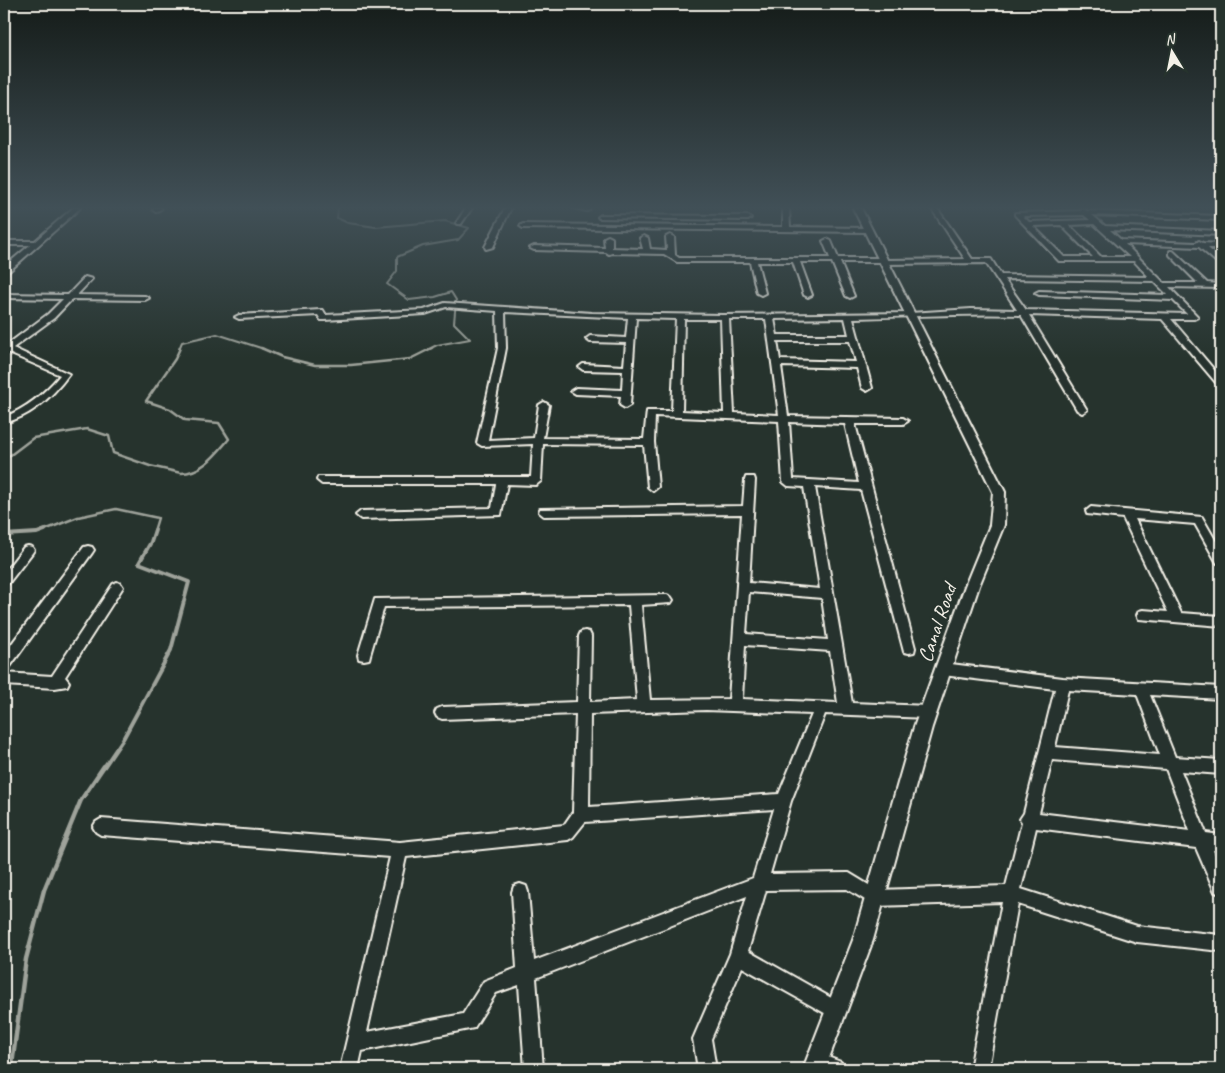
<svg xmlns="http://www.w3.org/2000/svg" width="1225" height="1073" font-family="Caveat,sans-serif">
<rect width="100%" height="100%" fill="#26332d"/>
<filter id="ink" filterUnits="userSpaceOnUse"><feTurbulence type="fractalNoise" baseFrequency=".02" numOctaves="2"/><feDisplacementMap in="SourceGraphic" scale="10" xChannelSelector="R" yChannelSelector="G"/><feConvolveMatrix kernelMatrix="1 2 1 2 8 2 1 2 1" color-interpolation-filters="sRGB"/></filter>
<g filter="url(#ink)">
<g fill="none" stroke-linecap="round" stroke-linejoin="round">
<g stroke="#9fa39b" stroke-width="2">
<polyline points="338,208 337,218 348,223 376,227 445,221 469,228 458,240 423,246 397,257 397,271 387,284 409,300 435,297 451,292 456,300 454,323 470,339 437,345 429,349"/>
<polyline points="179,349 182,342 217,334 264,349"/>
</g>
<g stroke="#9fa39b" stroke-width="2.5">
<polyline points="261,348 282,357 315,365 351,365 410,359 432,348"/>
<path d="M 4,460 L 33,438 L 87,429 L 109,436 L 113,453 L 150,466 L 181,473 C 202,473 216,454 229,439 L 219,423 L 185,420 L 170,409 L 146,401 L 175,359 L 180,348"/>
<polyline points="42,531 78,517 116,509 158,518 154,531"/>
</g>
<g stroke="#9fa39b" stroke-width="4">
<polyline points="4,535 37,533 45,530"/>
<polyline points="104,767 123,739 171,650 189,582 139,563 151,542 155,530"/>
</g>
<polyline stroke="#9fa39b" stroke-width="4.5" points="9,1069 12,1065 26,959 44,890 81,800 104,766"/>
<g stroke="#f4f1e8" stroke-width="4">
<g id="minor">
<polygon points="4,208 8,208 4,211"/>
<polygon points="73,208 80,208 7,273 4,273 4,267 30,245 4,245 4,241 35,241"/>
<polygon points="154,208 162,208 156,212 153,210"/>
<polygon points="466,208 472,208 461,224 457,224 456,223"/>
<polygon points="505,208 511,208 493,247 486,249 485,247"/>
<polygon points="574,208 590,208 590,209 587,211"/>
<polygon points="783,208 789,208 790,227 868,228 871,230 868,232 523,228 520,226 523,224 783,227"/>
<path d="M 931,208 L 937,208 L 972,259 L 991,259 L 1001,275 L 1149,277 L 1134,261 L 1059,261 L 1015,215 L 1015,213 L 1080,211 L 1083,209 L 1087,211 L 1221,216 L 1221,220 L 1092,215 L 1105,226 L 1221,231 L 1221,235 L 1110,230 L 1121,240 L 1196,243 L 1199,241 L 1203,243 L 1221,244 L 1221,248 L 1208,248 L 1221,260 L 1221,266 L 1199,247 L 1125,244 L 1164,283 L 1198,283 L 1170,255 L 1170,251 L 1173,251 L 1207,283 L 1221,284 L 1221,288 L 1169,287 L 1198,317 L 1194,319 L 1171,319 L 1221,378 L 1221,386 L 1218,385 L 1162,319 L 1029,315 L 1087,410 L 1082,413 L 1077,410 L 1021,315 C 965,313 909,317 853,318 L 872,388 L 867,391 L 862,388 L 857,368 L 781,366 L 788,416 L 903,418 L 908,421 L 903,424 L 855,424 L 915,648 L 914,652 L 909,653 L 904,652 L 903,648 L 861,490 L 815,487 L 852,703 L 929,706 L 934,708 L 936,712 L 934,716 L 929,718 L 825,714 L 791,801 L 770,874 L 849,873 L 877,890 L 1006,886 L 1022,822 L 1020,819 L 1024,813 L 1055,689 L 943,675 L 938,673 L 936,669 L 938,665 L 943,663 L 1063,678 L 1221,687 L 1221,699 L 1150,695 L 1175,757 L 1221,760 L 1221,774 L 1181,771 L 1206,833 L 1221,835 L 1221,851 L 1213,850 L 1221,869 L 1221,894 L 1215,892 L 1196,848 L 1036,828 L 1021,889 L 1137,926 L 1221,935 L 1221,951 L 1137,942 L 1018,904 L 988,1069 L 970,1069 L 1002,902 L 875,906 L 847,889 L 766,890 L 748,951 L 842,1004 L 845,1010 L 842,1016 L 836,1019 L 830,1016 L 742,967 L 711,1039 L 716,1069 L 698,1069 L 693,1039 L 730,954 L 747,896 L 536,978 L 543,1069 L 525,1069 L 519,985 L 496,993 L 474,1028 L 362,1051 L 358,1069 L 340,1069 L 390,857 L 101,835 L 96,832 L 93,827 L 96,822 L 101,819 L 400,842 L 564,825 L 573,812 L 576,714 L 442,719 L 437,717 L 435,713 L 437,709 L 442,707 L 577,702 L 579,636 L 581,632 L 585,631 L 589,632 L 591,636 L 590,702 L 637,700 L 629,605 L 384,607 L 370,655 L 369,659 L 364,660 L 359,659 L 358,655 L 375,599 L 667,595 L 671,597 L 673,600 L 671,603 L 641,605 L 650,700 L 729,699 L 742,514 L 544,516 L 539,512 L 540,509 L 743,506 L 745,480 L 746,477 L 754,477 L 755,480 L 749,583 L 820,589 L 804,487 L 788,486 L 783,482 L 779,421 L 655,416 L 654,442 L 658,487 L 653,491 L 648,487 L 644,445 L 543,444 L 541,481 L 536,485 L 507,484 L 501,515 L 361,519 L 356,515 L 361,511 L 492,508 L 496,484 L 322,484 L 317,480 L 318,477 L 531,477 L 533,444 L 482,446 L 477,443 L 498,348 L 497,311 L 446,307 L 425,314 L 324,320 L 321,320 L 318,315 L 239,319 L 235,317 L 239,315 L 320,310 L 323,310 L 326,315 L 424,310 L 445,303 L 592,313 L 723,315 L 910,313 L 971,309 L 1017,310 L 986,263 L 884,264 L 880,262 L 840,262 L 854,296 L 850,298 L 846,296 L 832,262 L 800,262 L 812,295 L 808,297 L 804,295 L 793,262 L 757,262 L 765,293 L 761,295 L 757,293 L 750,262 L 677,262 L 664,254 L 612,253 L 609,254 L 606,252 L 534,250 L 530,248 L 534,246 L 605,248 L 604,238 L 608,236 L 612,238 L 612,248 L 643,249 L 640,238 L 644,236 L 648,238 L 650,249 L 667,250 L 666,237 L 670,235 L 674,237 L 675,255 L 679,258 L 830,258 L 823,241 L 827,239 L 831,241 L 838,258 L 883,258 L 887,260 L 965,259 ZM 1084,215 L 1090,220 L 1029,222 L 1023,216 ZM 1094,224 L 1130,257 L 1101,257 L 1069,225 ZM 1061,225 L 1093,257 L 1064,257 L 1033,226 ZM 1004,279 L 1154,281 L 1168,295 L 1039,291 L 1035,293 L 1039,295 L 1173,300 L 1187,314 L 1026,310 ZM 505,312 L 628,318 L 626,338 L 590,336 L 586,339 L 590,342 L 626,343 L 624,366 L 583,364 L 579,367 L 583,370 L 623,371 L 622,390 L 576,388 L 571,391 L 576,394 L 621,396 L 620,405 L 625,408 L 630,405 L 636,318 L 676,319 L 672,411 L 647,411 L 644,439 L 543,438 L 549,405 L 544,402 L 539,405 L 534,438 L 488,440 L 506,348 ZM 845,318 L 849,335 L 777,335 L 774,319 ZM 684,319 L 721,319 L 724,413 L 682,411 ZM 729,319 L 766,319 L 779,415 L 734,413 ZM 777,341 L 850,341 L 856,362 L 780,360 ZM 789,422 L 845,424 L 859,483 L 793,479 ZM 749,592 L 822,598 L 828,640 L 746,634 ZM 745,645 L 830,651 L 838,703 L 742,699 ZM 1068,690 L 1137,694 L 1160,755 L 1055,747 ZM 706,710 L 812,714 L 779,794 L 589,807 L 590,714 ZM 1052,760 L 1166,769 L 1190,831 L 1039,813 ZM 774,809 L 753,878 L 534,961 L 528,892 L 526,886 L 520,884 L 514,886 L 512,892 L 517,968 L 484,981 L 463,1014 L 367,1032 L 406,857 L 568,840 L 573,837 L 585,822 Z"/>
<polygon points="601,215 748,216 751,218 748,220 599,218 598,217"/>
<path d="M 85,277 L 92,279 L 77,295 L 145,296 L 149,298 L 145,300 L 72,299 L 54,318 L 13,348 L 69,374 C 53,396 32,416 4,423 L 4,417 C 27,408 44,394 60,375 L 4,351 L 4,347 L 48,314 L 63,299 L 4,298 L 4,294 L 68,295 Z"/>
<polygon points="1091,507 1202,517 1221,550 1221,564 1217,563 1195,524 1135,519 1181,613 1221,616 1221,626 1139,619 1137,615 1139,611 1143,610 1168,612 1123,518 1087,514 1086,511"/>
<polygon points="28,546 32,547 34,550 32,553 8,584 4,586 4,573 24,547"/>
<polygon points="88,546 92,547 94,550 92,553 9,668 4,669 4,654 84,547"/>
<polygon points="117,582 121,584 123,587 65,677 69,682 67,686 55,688 4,685 4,673 52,676 113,584"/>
<polygon points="817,1053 841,1062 843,1069 810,1069 808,1062 810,1055"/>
</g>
</g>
<g stroke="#f4f1e8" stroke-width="4">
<polygon id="tertiary" points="853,208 861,208 1005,492 1004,525 979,586 932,727 873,940 825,1069 803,1069 853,940 914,727 965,586 990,525 993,492"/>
</g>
<use href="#minor" fill="#26332d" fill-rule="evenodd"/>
<use href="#tertiary" fill="#26332d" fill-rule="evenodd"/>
</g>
</g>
<linearGradient id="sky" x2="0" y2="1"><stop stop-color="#151c19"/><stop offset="0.58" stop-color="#415057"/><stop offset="1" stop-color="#415057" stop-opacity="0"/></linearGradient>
<rect width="1225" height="358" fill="url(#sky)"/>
<g text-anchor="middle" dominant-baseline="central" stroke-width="5" stroke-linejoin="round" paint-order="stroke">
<g font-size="21" fill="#f4f1e8" stroke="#26332d">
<text transform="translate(937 623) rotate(-71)">Canal Road</text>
</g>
</g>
<rect width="1225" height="1073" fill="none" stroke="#26332d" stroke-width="20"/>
<rect x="10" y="10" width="1205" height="1053" fill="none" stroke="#f4f1e8" stroke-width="2" filter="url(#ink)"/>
<g transform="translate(1172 52) rotate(350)" stroke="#26332d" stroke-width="4" paint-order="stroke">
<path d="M0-4L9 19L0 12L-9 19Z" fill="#f4f1e8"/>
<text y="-8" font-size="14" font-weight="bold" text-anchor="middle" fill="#f4f1e8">N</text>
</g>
</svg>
